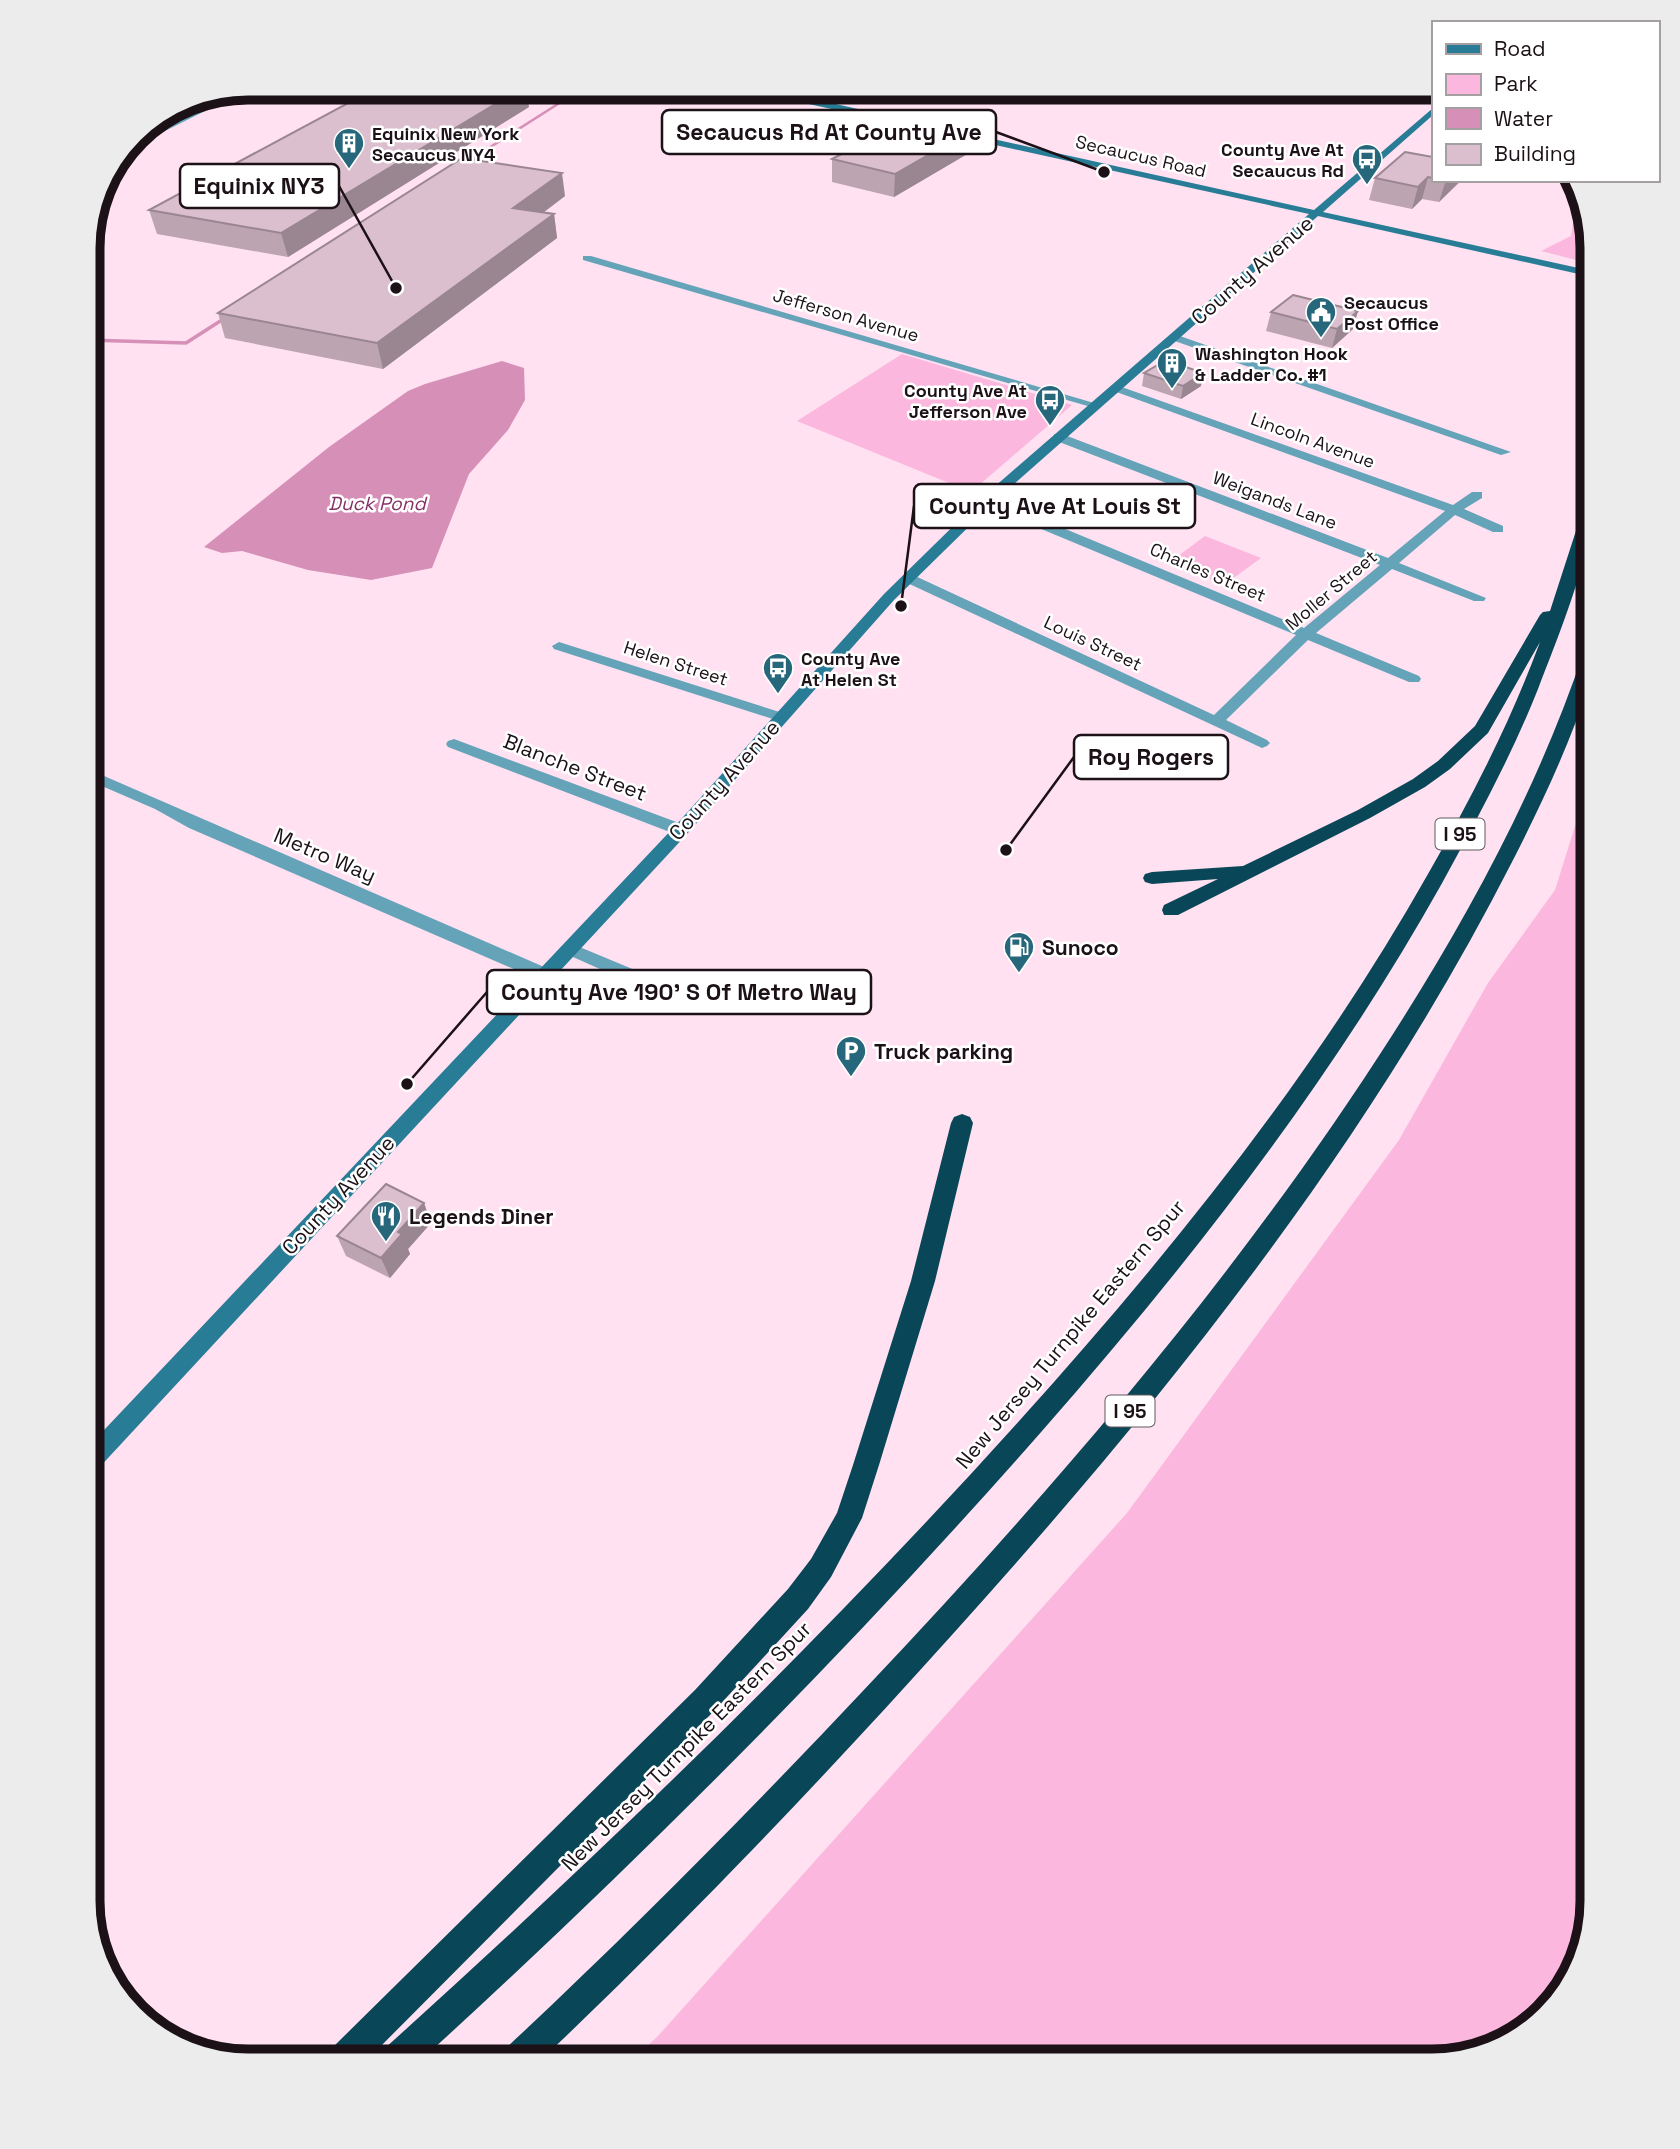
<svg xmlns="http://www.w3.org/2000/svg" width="1680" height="2149" font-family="'Space Grotesk',sans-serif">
<rect width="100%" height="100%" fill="#ffe1f1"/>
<g fill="#fbb7dd">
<polygon points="1577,196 1592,248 1592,264 1541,251 1571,236"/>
<polygon points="902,354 1072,405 971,492 797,421"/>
<polygon points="1205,536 1261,558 1224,585 1170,562"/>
<polygon points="1592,772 1592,1902 1571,1981 1521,2035 1433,2061 631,2061 658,2036 1127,1513 1399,1140 1488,983 1555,890"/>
</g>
<polygon fill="#d68fb7" points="502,361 524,368 525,400 508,430 469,474 432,568 371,580 308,570 242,551 222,553 204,547 329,447 408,391 425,384"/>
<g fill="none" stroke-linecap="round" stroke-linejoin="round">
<polyline stroke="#d68fb7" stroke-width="2.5" points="467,162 583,88"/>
<polyline stroke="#d68fb7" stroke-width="3.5" points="88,340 186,343 225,318"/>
<g fill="#65a3b9" fill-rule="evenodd">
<polygon points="251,88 131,148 126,148 132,141 237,90"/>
<polygon points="804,88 813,88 799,101 793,101 793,97"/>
<polygon points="583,256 591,256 1101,405 1091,407 583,260"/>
<polygon points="1169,335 1177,335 1511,452 1501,455 1169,339"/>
<polygon points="1111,386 1119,386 1453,505 1472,492 1482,492 1482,498 1464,509 1503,526 1503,532 1493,532 1455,515 1399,563 1486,598 1484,601 1474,601 1392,569 1316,633 1419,676 1421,679 1419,682 1409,682 1308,640 1226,720 1267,740 1270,743 1267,746 1262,748 903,581 903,575 913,575 1214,715 1296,635 981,504 981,498 991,498 1304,628 1380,565 1054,440 1054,434 1062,434 1388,558 1445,511 1111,390"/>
<polygon points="559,642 786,714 789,717 786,720 776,720 554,649 552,646"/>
<polygon points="454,739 687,826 689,830 681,835 675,834 448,747 446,744 448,741"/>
<polygon points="88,769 551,970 554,975 551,980 539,980 189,828 155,809 88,780"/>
<polygon points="570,943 690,993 692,998 690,1003 676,1003 564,953 561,949 564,945"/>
</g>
<polygon fill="#297c96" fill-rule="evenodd" points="717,88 786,93 1314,210 1433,108 1433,115 1323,212 1592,271 1592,277 1318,216 996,500 894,600 687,834 96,1471 88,1474 88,1447 675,826 884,594 986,494 1309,214 786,99"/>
<g fill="#094657" fill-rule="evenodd">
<path d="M 1592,499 C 1595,549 1557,639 1538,689 C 1511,757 1476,821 1441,885 C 1330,1083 1192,1260 1042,1431 C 847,1653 638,1862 420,2061 L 380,2061 L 384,2049 C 606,1849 820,1642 1020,1420 C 1173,1250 1315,1074 1428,874 C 1471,799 1510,723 1540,642 L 1488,733 L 1450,769 L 1425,787 L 1370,818 L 1178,915 L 1164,915 L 1162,910 L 1164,905 L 1218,879 L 1152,884 L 1145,882 L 1143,878 L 1145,874 L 1152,872 L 1243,866 L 1358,810 L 1413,779 L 1438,761 L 1475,726 L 1540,615 L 1543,612 L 1550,611 L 1585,503 Z"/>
<path d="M 1592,646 C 1592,654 1594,664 1592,673 C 1590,690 1581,707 1575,724 C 1557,771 1535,817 1512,862 C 1367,1147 1164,1400 951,1636 C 819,1783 683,1925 540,2061 L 501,2061 L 505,2049 C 658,1906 803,1757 945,1603 C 1108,1425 1263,1238 1393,1034 C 1470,913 1538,788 1584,651 Z"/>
<polygon points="962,1114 970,1117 973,1123 935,1281 879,1465 862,1518 831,1577 808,1609 715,1710 366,2061 327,2061 331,2049 695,1690 788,1589 811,1559 837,1513 853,1465 911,1281 951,1123 954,1117"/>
</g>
</g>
<g fill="#bca4b1">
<polygon points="529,107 288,257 157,234 149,210"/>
<polygon points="969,148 969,153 894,197 832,182 832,159 970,148"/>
<polygon points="1433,157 1433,180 1473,180 1472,183 1460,182 1439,202 1422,199 1412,209 1369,200 1375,178"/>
<polygon points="565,196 543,213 554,214 557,238 383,369 225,338 218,313"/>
<polygon points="1271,312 1353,329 1332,348 1266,331"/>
<polygon points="1144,373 1203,373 1201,386 1181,399 1142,386"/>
<polygon points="424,1203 431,1223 408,1249 410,1254 390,1278 346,1256 337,1236"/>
</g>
<g fill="#998690">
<polygon points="522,88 526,88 529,107 288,257 281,233"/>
<polygon points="971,125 969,153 894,197 895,174"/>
<polygon points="562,173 565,196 517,232 513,208"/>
<polygon points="1428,177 1422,199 1412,209 1418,187"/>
<polygon points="1446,180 1461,180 1439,202"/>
<polygon points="554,214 557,238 383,369 377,343"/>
<polygon points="1358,311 1353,329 1332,348 1337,329"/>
<polygon points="1203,373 1201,386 1181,399 1183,386"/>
<polygon points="424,1203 431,1223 408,1249 410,1254 390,1278 381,1258 398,1232"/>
</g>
<g fill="#dbbfce" stroke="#998690" stroke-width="2">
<polygon points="376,88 522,88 281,233 149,210"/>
<polygon points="918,114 971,125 964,130 970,131 895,174 832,159"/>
<polygon points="1405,152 1433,157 1433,178 1428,177 1418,187 1375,178"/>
<polygon points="462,158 562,173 513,208 554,214 377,343 218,313"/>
<polygon points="1293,295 1358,311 1337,329 1271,312"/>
<polygon points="1166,360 1203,373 1183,386 1144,373"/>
<polygon points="386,1184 424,1203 398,1232 402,1234 381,1258 337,1236"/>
</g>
<defs>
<g id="building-pin" transform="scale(1.575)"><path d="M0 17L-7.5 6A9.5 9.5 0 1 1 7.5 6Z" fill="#27677c" stroke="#fff"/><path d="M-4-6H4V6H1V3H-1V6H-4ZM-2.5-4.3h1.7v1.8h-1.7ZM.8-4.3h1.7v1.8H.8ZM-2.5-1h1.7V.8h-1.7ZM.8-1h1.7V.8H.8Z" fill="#fff"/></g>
<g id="bus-pin" transform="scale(1.575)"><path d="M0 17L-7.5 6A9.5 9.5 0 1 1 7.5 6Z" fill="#27677c" stroke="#fff"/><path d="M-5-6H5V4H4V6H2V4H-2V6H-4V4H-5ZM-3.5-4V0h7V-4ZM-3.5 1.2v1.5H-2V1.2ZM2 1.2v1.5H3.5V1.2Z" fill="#fff"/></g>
<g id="civic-pin" transform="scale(1.575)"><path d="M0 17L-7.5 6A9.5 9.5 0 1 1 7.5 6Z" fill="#27677c" stroke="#fff"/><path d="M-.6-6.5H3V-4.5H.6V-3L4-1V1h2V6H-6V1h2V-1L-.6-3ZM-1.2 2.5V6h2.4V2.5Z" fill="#fff"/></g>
<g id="fuel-pin" transform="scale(1.575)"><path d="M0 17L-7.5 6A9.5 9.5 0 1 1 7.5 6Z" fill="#27677c" stroke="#fff"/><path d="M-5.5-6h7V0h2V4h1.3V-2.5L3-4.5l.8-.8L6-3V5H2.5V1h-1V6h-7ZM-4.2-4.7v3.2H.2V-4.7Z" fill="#fff"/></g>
<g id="parking-pin" transform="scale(1.575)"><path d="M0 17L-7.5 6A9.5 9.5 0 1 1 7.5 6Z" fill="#27677c" stroke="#fff"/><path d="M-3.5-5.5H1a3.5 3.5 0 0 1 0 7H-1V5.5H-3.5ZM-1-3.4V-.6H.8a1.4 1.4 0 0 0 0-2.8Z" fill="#fff"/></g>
<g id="restaurant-pin" transform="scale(1.575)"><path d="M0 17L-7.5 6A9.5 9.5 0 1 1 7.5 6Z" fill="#27677c" stroke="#fff"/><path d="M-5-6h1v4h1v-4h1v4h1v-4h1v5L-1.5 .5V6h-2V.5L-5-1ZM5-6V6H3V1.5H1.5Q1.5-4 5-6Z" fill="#fff"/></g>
</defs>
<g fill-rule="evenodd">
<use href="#building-pin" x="349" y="143"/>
<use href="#bus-pin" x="1367" y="159"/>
<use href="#civic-pin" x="1321" y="312"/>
<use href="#building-pin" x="1172" y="363"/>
<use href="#bus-pin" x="1050" y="400"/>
<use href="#bus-pin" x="778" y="668"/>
<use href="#fuel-pin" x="1019" y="947"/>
<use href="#parking-pin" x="851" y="1051"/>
<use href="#restaurant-pin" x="386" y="1216"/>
</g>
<g text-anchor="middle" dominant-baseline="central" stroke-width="5" stroke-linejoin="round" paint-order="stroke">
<g font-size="18" font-weight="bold" fill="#1b1117" stroke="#fff" text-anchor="start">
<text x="372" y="133">Equinix New York<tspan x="372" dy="21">Secaucus NY4</tspan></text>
<text x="1344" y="149" text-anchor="end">County Ave At<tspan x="1344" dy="21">Secaucus Rd</tspan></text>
<text x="1344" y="302">Secaucus<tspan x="1344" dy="21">Post Office</tspan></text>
<text x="1195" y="353">Washington Hook<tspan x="1195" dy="21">&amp; Ladder Co. #1</tspan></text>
<text x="1027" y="390" text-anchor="end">County Ave At<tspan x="1027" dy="21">Jefferson Ave</tspan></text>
<text x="801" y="658">County Ave<tspan x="801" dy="21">At Helen St</tspan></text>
</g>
<g font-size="18" fill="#1b1117" stroke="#fff">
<text transform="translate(1141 156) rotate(13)">Secaucus Road</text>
<text transform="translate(846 315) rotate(16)">Jefferson Avenue</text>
<text transform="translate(1313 440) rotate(20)">Lincoln Avenue</text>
<text transform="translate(1275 500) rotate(21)">Weigands Lane</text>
<text transform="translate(1208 572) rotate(23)">Charles Street</text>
<text transform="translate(1331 590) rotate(-40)">Moller Street</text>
<text transform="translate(1093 643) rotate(25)">Louis Street</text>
<text transform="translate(676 663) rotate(18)">Helen Street</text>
</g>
<g font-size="19" font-style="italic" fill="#843165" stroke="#fff">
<text x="377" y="503">Duck Pond</text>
</g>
<g fill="#fff" stroke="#5f585d" stroke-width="2">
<rect x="1435.5" y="818.5" width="49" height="31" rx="5"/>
<rect x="1105.5" y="1395.5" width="49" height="31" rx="5"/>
</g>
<g font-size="19" font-weight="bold" fill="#1b1117">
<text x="1460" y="834">I 95</text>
<text x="1130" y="1411">I 95</text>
</g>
<g font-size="21" fill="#1b1117" stroke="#fff">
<text transform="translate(1252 270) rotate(-41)">County Avenue</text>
<text transform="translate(575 767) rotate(21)">Blanche Street</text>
<text transform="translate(724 780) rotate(-48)">County Avenue</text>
<text transform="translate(325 855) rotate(23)">Metro Way</text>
<text transform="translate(338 1195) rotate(-47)">County Avenue</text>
<text transform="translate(1070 1334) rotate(-50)">New Jersey Turnpike Eastern Spur</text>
<text transform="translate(686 1746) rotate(-45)">New Jersey Turnpike Eastern Spur</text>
</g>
<g font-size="21" font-weight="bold" fill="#1b1117" stroke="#fff" text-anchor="start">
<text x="1042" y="947">Sunoco</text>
<text x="874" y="1051">Truck parking</text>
<text x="409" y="1216">Legends Diner</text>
</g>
</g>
<path d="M0 0H1680V2149H0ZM248 100H1432A148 148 0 0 1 1580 248V1901A148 148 0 0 1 1432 2049H248A148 148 0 0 1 100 1901V248A148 148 0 0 1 248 100Z" fill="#edecec" fill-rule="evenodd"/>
<path fill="none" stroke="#1b1117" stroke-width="9" d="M248 100H1432A148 148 0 0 1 1580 248V1901A148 148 0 0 1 1432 2049H248A148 148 0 0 1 100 1901V248A148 148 0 0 1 248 100Z"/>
<path fill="none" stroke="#1b1117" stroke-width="2.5" d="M1104 172L996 132M396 288L339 186M901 606L914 506M1006 850L1074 757M407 1084L487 992"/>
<g fill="#1b1117" stroke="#fff" stroke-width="2.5">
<circle cx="1104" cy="172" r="7"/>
<circle cx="396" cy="288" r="7"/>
<circle cx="901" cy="606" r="7"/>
<circle cx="1006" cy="850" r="7"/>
<circle cx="407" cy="1084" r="7"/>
</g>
<g fill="#fff" stroke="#1b1117" stroke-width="2.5">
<rect x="662" y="110" width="334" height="44" rx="7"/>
<rect x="180" y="164" width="159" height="44" rx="7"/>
<rect x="914" y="484" width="281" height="44" rx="7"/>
<rect x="1074" y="735" width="154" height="44" rx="7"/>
<rect x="487" y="970" width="384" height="44" rx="7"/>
</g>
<g font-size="23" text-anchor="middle" font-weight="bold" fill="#1b1117">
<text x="829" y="140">Secaucus Rd At County Ave</text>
<text x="259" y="194">Equinix NY3</text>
<text x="1055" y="514">County Ave At Louis St</text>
<text x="1151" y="765">Roy Rogers</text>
<text x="679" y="1000">County Ave 190' S Of Metro Way</text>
</g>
<rect x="1432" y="21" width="228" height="161" fill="#ffffff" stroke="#a4a0a2" stroke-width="2"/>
<rect x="1446" y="44" width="35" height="10" fill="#297c96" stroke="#a4a0a2" stroke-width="2"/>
<text x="1494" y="56" font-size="21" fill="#1b1117">Road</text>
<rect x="1446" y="74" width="35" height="21" fill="#fbb7dd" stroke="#a4a0a2" stroke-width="2"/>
<text x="1494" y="91" font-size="21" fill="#1b1117">Park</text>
<rect x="1446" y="108" width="35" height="21" fill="#d68fb7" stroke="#a4a0a2" stroke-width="2"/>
<text x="1494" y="126" font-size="21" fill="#1b1117">Water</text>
<rect x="1446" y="144" width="35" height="21" fill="#dbbfce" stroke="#a4a0a2" stroke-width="2"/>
<text x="1494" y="161" font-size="21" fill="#1b1117">Building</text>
</svg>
